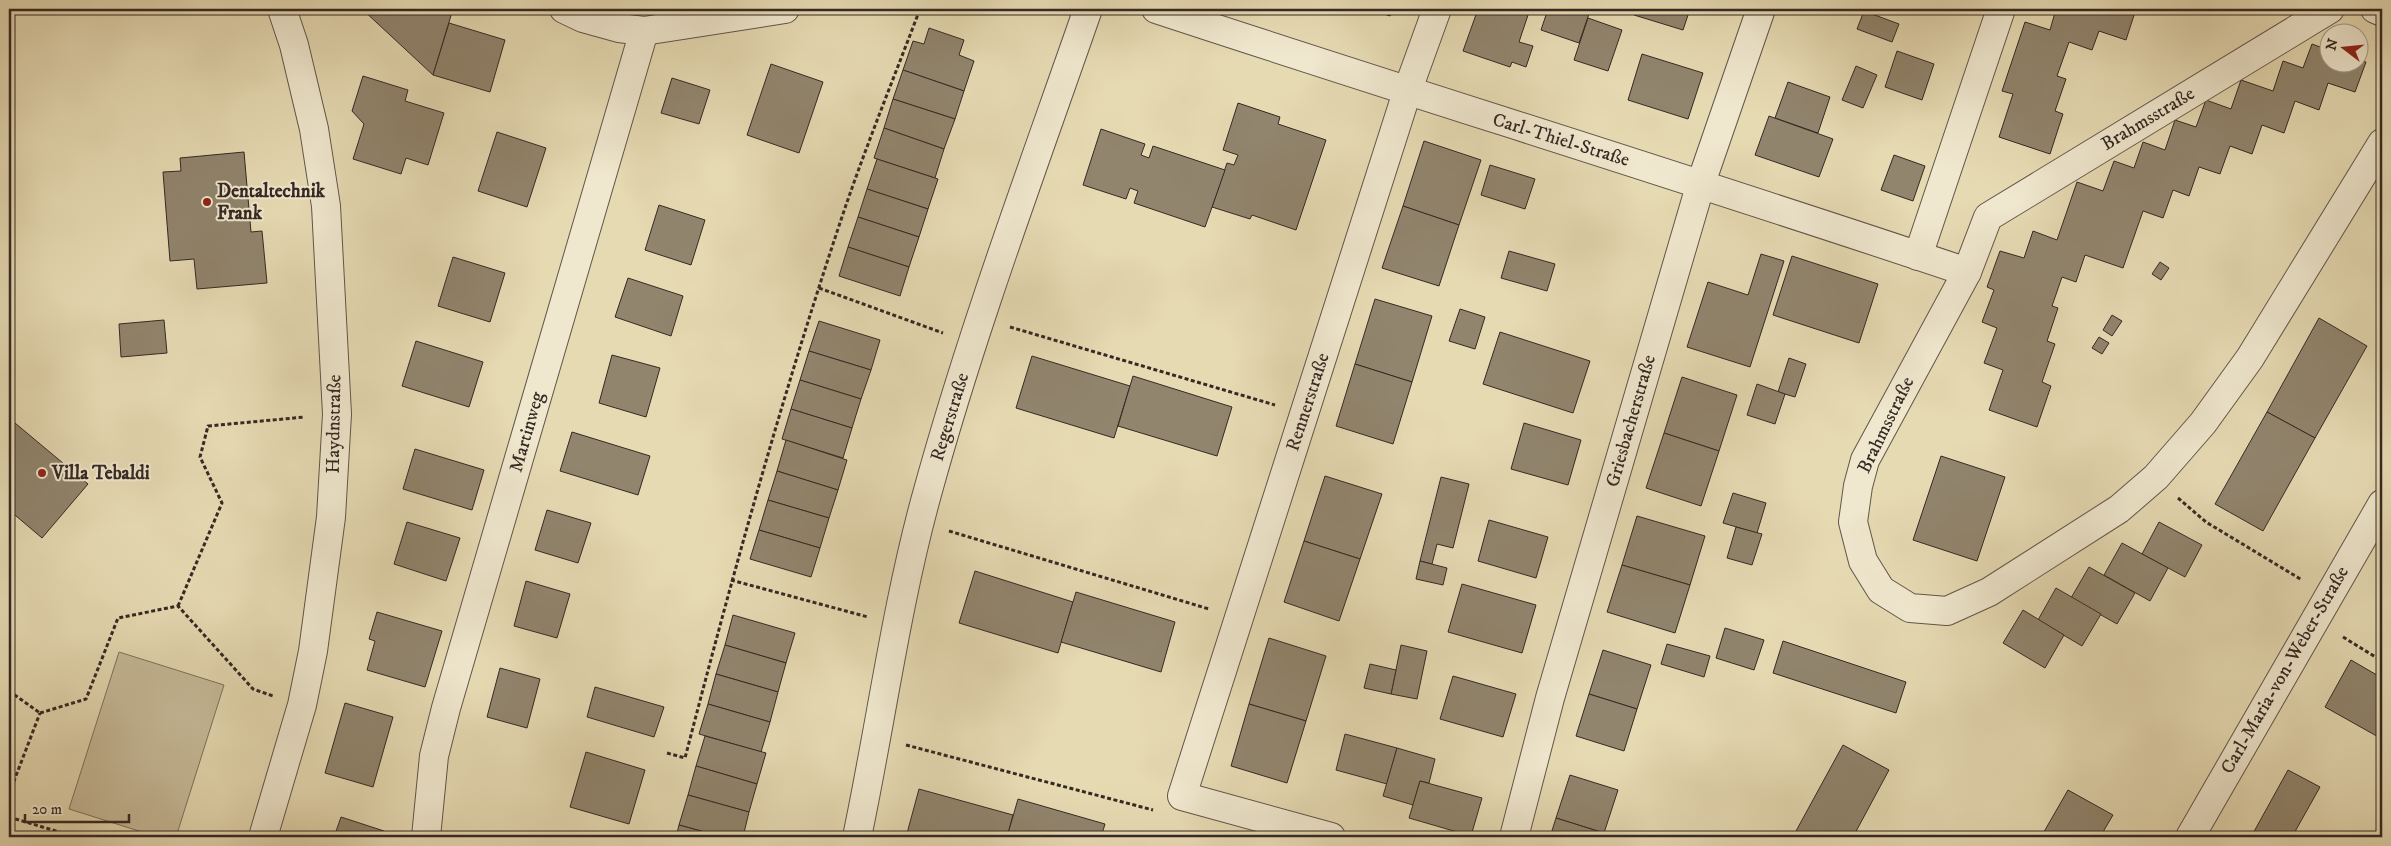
<svg xmlns="http://www.w3.org/2000/svg" width="2391" height="846" font-family="'IM FELL DW Pica',serif">
<rect width="100%" height="100%" fill="#e6dab3"/>
<filter id="stains"><feTurbulence type="fractalNoise" baseFrequency=".004" numOctaves="4"/><feColorMatrix values="0 0 0 0 .2 0 0 0 0 .09 0 0 0 0 .02 0 0 0 .5 -.17"/></filter>
<radialGradient id="worn" r=".72"><stop offset=".6" stop-color="#630" stop-opacity="0"/><stop offset="1" stop-color="#630" stop-opacity=".3"/></radialGradient>
<polygon fill="#c8bc9b" stroke="#7e7260" points="119,652 224,685 176,837 158,837 69,809"/>
<g fill="#91856e" stroke="#352924">
<polygon points="362,9 453,9 433,75"/>
<polygon points="1370,9 1393,9 1390,16"/>
<polygon points="1478,9 1530,9 1519,42 1533,46 1526,67 1512,62 1510,67 1463,51"/>
<polygon points="1548,9 1584,9 1590,11 1579,43 1541,30"/>
<polygon points="1636,9 1690,9 1683,30 1634,15"/>
<polygon points="2056,9 2136,9 2126,40 2099,31 2092,50 2069,42 2057,76 2066,79 2055,111 2063,114 2050,154 1999,137 2013,94 2002,91 2025,22 2050,30"/>
<polygon points="1864,11 1899,24 1892,42 1857,29"/>
<polygon points="1588,18 1622,30 1608,71 1574,60"/>
<polygon points="449,23 505,40 490,92 433,75"/>
<polygon points="929,28 964,40 959,55 974,61 964,91 903,70 913,41 924,44"/>
<polygon points="2312,44 2328,50 2328,62 2358,62 2358,60 2366,62 2355,92 2328,83 2319,110 2295,101 2284,133 2262,125 2252,154 2230,146 2220,174 2199,167 2189,196 2173,190 2163,218 2143,211 2123,268 2085,255 2076,282 2062,277 2052,306 2058,308 2047,341 2055,344 2042,382 2051,386 2037,427 1989,410 2003,370 1984,363 1997,328 1982,322 1994,290 1987,287 2000,251 2024,258 2033,231 2057,240 2077,182 2103,191 2114,161 2134,168 2143,142 2165,150 2175,120 2196,127 2206,100 2231,109 2241,80 2273,91 2283,61 2303,68"/>
<polygon points="1897,51 1934,64 1922,100 1885,87"/>
<polygon points="1642,54 1703,73 1688,119 1628,100"/>
<polygon points="771,64 823,82 799,153 747,135"/>
<polygon points="1856,66 1877,75 1863,108 1842,100"/>
<polygon points="903,70 964,91 955,119 893,99"/>
<polygon points="363,76 408,90 405,101 444,113 428,165 406,158 401,174 353,159 364,124 352,111"/>
<polygon points="672,78 710,90 699,124 661,113"/>
<polygon points="1788,82 1830,97 1818,133 1775,118"/>
<polygon points="893,99 955,119 944,149 884,128"/>
<polygon points="1238,103 1280,117 1278,124 1326,140 1296,230 1252,215 1250,219 1212,207 1227,163 1234,165 1238,155 1223,150"/>
<polygon points="1769,116 1833,139 1819,177 1755,155"/>
<polygon points="884,128 944,149 935,178 874,158"/>
<polygon points="1101,129 1145,144 1141,155 1149,158 1153,146 1225,170 1205,227 1134,203 1138,191 1130,188 1126,199 1083,185"/>
<polygon points="497,132 546,148 527,207 478,191"/>
<polygon points="1424,141 1481,160 1459,225 1403,206"/>
<polygon points="244,152 251,232 262,231 267,283 197,289 194,259 170,261 163,172 181,171 180,158"/>
<polygon points="1894,155 1925,166 1913,201 1881,190"/>
<polygon points="877,159 938,179 928,209 867,189"/>
<polygon points="1490,165 1535,179 1525,209 1481,195"/>
<polygon points="867,189 928,209 919,237 858,217"/>
<polygon points="659,205 705,220 691,265 645,250"/>
<polygon points="1403,206 1459,225 1439,286 1382,268"/>
<polygon points="858,217 919,237 909,267 848,247"/>
<polygon points="848,247 909,267 900,296 839,276"/>
<polygon points="1509,251 1555,264 1547,291 1501,278"/>
<polygon points="1761,254 1784,261 1750,367 1687,347 1708,282 1748,295"/>
<polygon points="1792,256 1878,284 1859,343 1773,315"/>
<polygon points="453,257 505,273 490,322 438,306"/>
<polygon points="2160,262 2169,268 2161,280 2152,274"/>
<polygon points="628,278 683,296 671,336 615,317"/>
<polygon points="1375,299 1432,316 1412,382 1355,364"/>
<polygon points="1460,309 1485,317 1475,349 1449,341"/>
<polygon points="2112,315 2122,321 2112,336 2103,330"/>
<polygon points="2319,318 2367,346 2315,438 2267,412"/>
<polygon points="164,320 167,353 121,357 119,324"/>
<polygon points="819,321 880,340 871,370 809,351"/>
<polygon points="1500,332 1590,361 1573,413 1483,384"/>
<polygon points="2099,337 2109,343 2102,354 2092,348"/>
<polygon points="416,341 483,362 469,407 402,386"/>
<polygon points="809,351 871,370 861,399 800,380"/>
<polygon points="612,355 660,368 646,417 599,403"/>
<polygon points="1032,356 1130,386 1114,438 1016,408"/>
<polygon points="1789,358 1806,364 1795,397 1778,392"/>
<polygon points="1355,364 1412,382 1393,444 1336,426"/>
<polygon points="1133,376 1232,407 1217,456 1118,426"/>
<polygon points="1682,377 1737,395 1719,451 1664,433"/>
<polygon points="800,380 861,399 852,428 791,409"/>
<polygon points="1757,384 1785,394 1775,424 1747,415"/>
<polygon points="791,409 852,428 843,458 782,439"/>
<polygon points="2267,412 2315,438 2263,531 2215,504"/>
<polygon points="9,418 88,484 42,538 9,510"/>
<polygon points="1524,423 1581,440 1568,485 1511,469"/>
<polygon points="572,432 650,456 638,495 560,471"/>
<polygon points="1664,433 1719,451 1701,506 1646,488"/>
<polygon points="786,440 847,460 838,490 777,471"/>
<polygon points="415,449 484,470 472,510 403,489"/>
<polygon points="1941,456 2005,477 1977,561 1913,540"/>
<polygon points="777,471 838,490 829,518 768,500"/>
<polygon points="1325,476 1382,494 1360,559 1304,541"/>
<polygon points="1441,477 1469,484 1453,548 1437,544 1432,564 1420,561"/>
<polygon points="1733,493 1766,503 1757,533 1723,523"/>
<polygon points="768,500 829,518 820,548 759,530"/>
<polygon points="547,510 591,523 578,563 535,550"/>
<polygon points="1637,516 1705,536 1690,585 1622,565"/>
<polygon points="1489,520 1548,537 1536,578 1478,561"/>
<polygon points="407,522 460,538 446,581 394,564"/>
<polygon points="2159,522 2202,545 2185,577 2142,554"/>
<polygon points="1736,527 1762,534 1752,565 1727,558"/>
<polygon points="759,530 820,548 811,577 750,559"/>
<polygon points="1304,541 1360,559 1339,621 1284,602"/>
<polygon points="2122,543 2168,568 2150,601 2104,575"/>
<polygon points="1420,561 1447,568 1443,585 1416,579"/>
<polygon points="1622,565 1690,585 1675,633 1607,612"/>
<polygon points="2089,567 2135,593 2117,624 2071,598"/>
<polygon points="975,571 1073,602 1058,653 959,623"/>
<polygon points="526,581 570,594 557,638 514,626"/>
<polygon points="1462,584 1536,605 1522,653 1448,632"/>
<polygon points="2056,588 2101,614 2082,646 2038,620"/>
<polygon points="1076,592 1175,622 1161,672 1061,642"/>
<polygon points="2023,610 2064,635 2045,668 2003,643"/>
<polygon points="377,612 442,631 425,687 367,670 375,641 369,639"/>
<polygon points="733,615 795,633 786,663 725,645"/>
<polygon points="1725,628 1764,640 1754,670 1716,658"/>
<polygon points="1269,638 1326,656 1306,721 1249,704"/>
<polygon points="1783,641 1906,682 1896,713 1773,673"/>
<polygon points="1667,644 1710,656 1704,677 1661,664"/>
<polygon points="725,645 786,663 778,692 716,674"/>
<polygon points="1401,645 1427,651 1417,699 1391,694"/>
<polygon points="1603,650 1651,665 1637,709 1589,694"/>
<polygon points="2351,660 2382,678 2382,739 2325,707"/>
<polygon points="1370,664 1396,670 1391,694 1364,688"/>
<polygon points="500,668 540,679 527,728 487,717"/>
<polygon points="716,674 778,692 770,722 708,704"/>
<polygon points="1453,676 1516,694 1503,737 1440,719"/>
<polygon points="595,687 664,707 654,737 587,717"/>
<polygon points="1589,694 1637,709 1624,751 1576,736"/>
<polygon points="345,703 393,717 373,787 325,773"/>
<polygon points="708,704 770,722 761,752 699,734"/>
<polygon points="1249,704 1306,721 1287,783 1231,766"/>
<polygon points="1345,734 1397,748 1387,784 1336,770"/>
<polygon points="705,736 766,753 757,784 696,766"/>
<polygon points="1843,745 1889,770 1853,837 1808,837 1796,831"/>
<polygon points="1397,748 1435,759 1429,783 1420,781 1413,805 1383,796"/>
<polygon points="586,752 645,770 629,824 570,807"/>
<polygon points="696,766 757,784 749,812 688,795"/>
<polygon points="2288,770 2320,787 2292,837 2251,837"/>
<polygon points="1570,775 1618,790 1604,833 1556,818"/>
<polygon points="1420,781 1482,798 1471,836 1409,818"/>
<polygon points="919,789 1013,815 1007,837 906,837"/>
<polygon points="2068,790 2113,815 2100,837 2041,837"/>
<polygon points="688,795 749,812 743,837 723,837 679,825"/>
<polygon points="1018,799 1105,824 1101,837 1007,837"/>
<polygon points="341,817 384,831 382,837 334,837"/>
<polygon points="1556,818 1604,833 1603,837 1550,837"/>
<polygon points="679,825 723,837 676,837"/>
<polygon points="9,829 16,837 9,837"/>
<polygon points="1796,831 1808,837 1793,837"/>
</g>
<g fill="none" stroke-linecap="round" stroke-linejoin="round">
<g stroke="#615548" stroke-width="30">
<g id="minor">
<polyline points="564,9 583,18 619,28 644,31 785,9"/>
<path d="M 1156,9 C 1426,98 1697,181 1967,272"/>
<polyline points="2330,9 1988,217 1967,272 1865,460 1858,486 1853,522 1863,561 1881,590 1910,608 1947,611 1989,592 2119,509 2156,477 2203,423 2250,358 2382,143"/>
<polyline points="2375,9 2382,12"/>
<polyline points="1918,256 2001,9"/>
<polyline points="263,837 302,705 313,651 331,517 337,414 326,206 314,129 294,45 282,9"/>
<polyline points="426,837 434,756 446,708 644,31"/>
<path d="M 857,837 C 881,723 896,606 927,494 C 972,330 1032,170 1088,9"/>
<polyline points="1331,837 1182,796 1407,92 1437,9"/>
<polyline points="1514,837 1550,698 1701,183 1761,9"/>
<polyline points="2190,837 2382,504"/>
</g>
</g>
<g stroke="#352924" stroke-width="3" stroke-dasharray="4 2.5" stroke-linecap="butt">
<polyline points="819,288 943,333"/>
<polyline points="1010,327 1275,405"/>
<polyline points="2178,498 2206,522 2302,580"/>
<polyline points="949,531 1209,609"/>
<polyline points="731,580 868,617"/>
<polyline points="178,606 222,503 200,457 208,426 305,417"/>
<polyline points="2343,637 2382,661"/>
<polyline points="9,691 40,713"/>
<polyline points="40,713 86,699 118,618 178,606 253,689 273,696"/>
<polyline points="906,745 1153,810"/>
<path d="M 667,753 L 685,758 C 733,573 784,389 845,208 C 868,141 895,75 920,9"/>
<polyline points="9,794 40,713"/>
<polyline points="9,817 76,837"/>
</g>
<use href="#minor" stroke="#efe7ce" stroke-width="28"/>
</g>
<g fill="#8f2418" stroke="#efe7ce" stroke-width="2">
<circle cx="207" cy="202" r="5"/>
<circle cx="42" cy="473" r="5"/>
</g>
<g text-anchor="middle" dominant-baseline="central" stroke-width="4" stroke-linejoin="round" paint-order="stroke">
<g font-size="19" fill="#352924" stroke="#efe7ce">
<text transform="translate(2148 119) rotate(-31)">Brahmsstraße</text>
<text transform="translate(1561 140) rotate(17)">Carl-Thiel-Straße</text>
<text transform="translate(1308 402) rotate(-72)">Rennerstraße</text>
<text transform="translate(950 417) rotate(-73)">Regerstraße</text>
<text transform="translate(1631 421) rotate(-74)">Griesbacherstraße</text>
<text transform="translate(334 424) rotate(-89)">Haydnstraße</text>
<text transform="translate(1886 425) rotate(-64)">Brahmsstraße</text>
<text transform="translate(527 432) rotate(-74)">Martinweg</text>
<text transform="translate(2285 670) rotate(-60)">Carl-Maria-von-Weber-Straße</text>
</g>
<g font-size="19" font-weight="bold" fill="#352924" stroke="#efe7ce" text-anchor="start">
<text x="217" y="191">Dentaltechnik<tspan x="217" dy="22">Frank</tspan></text>
<text x="52" y="473">Villa Tebaldi</text>
</g>
</g>
<rect width="2391" height="846" fill="none" stroke="#e6dab3" stroke-width="30"/>
<rect x="10" y="10" width="2371" height="826" fill="none" stroke="#352924" stroke-width="2.5"/>
<rect x="15" y="15" width="2361" height="816" fill="none" stroke="#352924"/>
<g transform="translate(2344 48) rotate(286)"><circle r="24" fill="#efe7ce" stroke="#a59b8a"/>
<path d="M0-4L9 19L0 12L-9 19Z" fill="#8f2418"/>
<text y="-8" font-size="14" font-weight="bold" text-anchor="middle" fill="#352924">N</text>
</g>
<path d="M25 814v8h104v-8" fill="none" stroke="#352924" stroke-width="2.5"/>
<text x="32" y="814" font-size="15" fill="#352924" stroke="#efe7ce" stroke-width="4" paint-order="stroke">20 m</text>
<rect width="100%" height="100%" filter="url(#stains)"/>
<rect width="100%" height="100%" fill="url(#worn)"/>
</svg>
